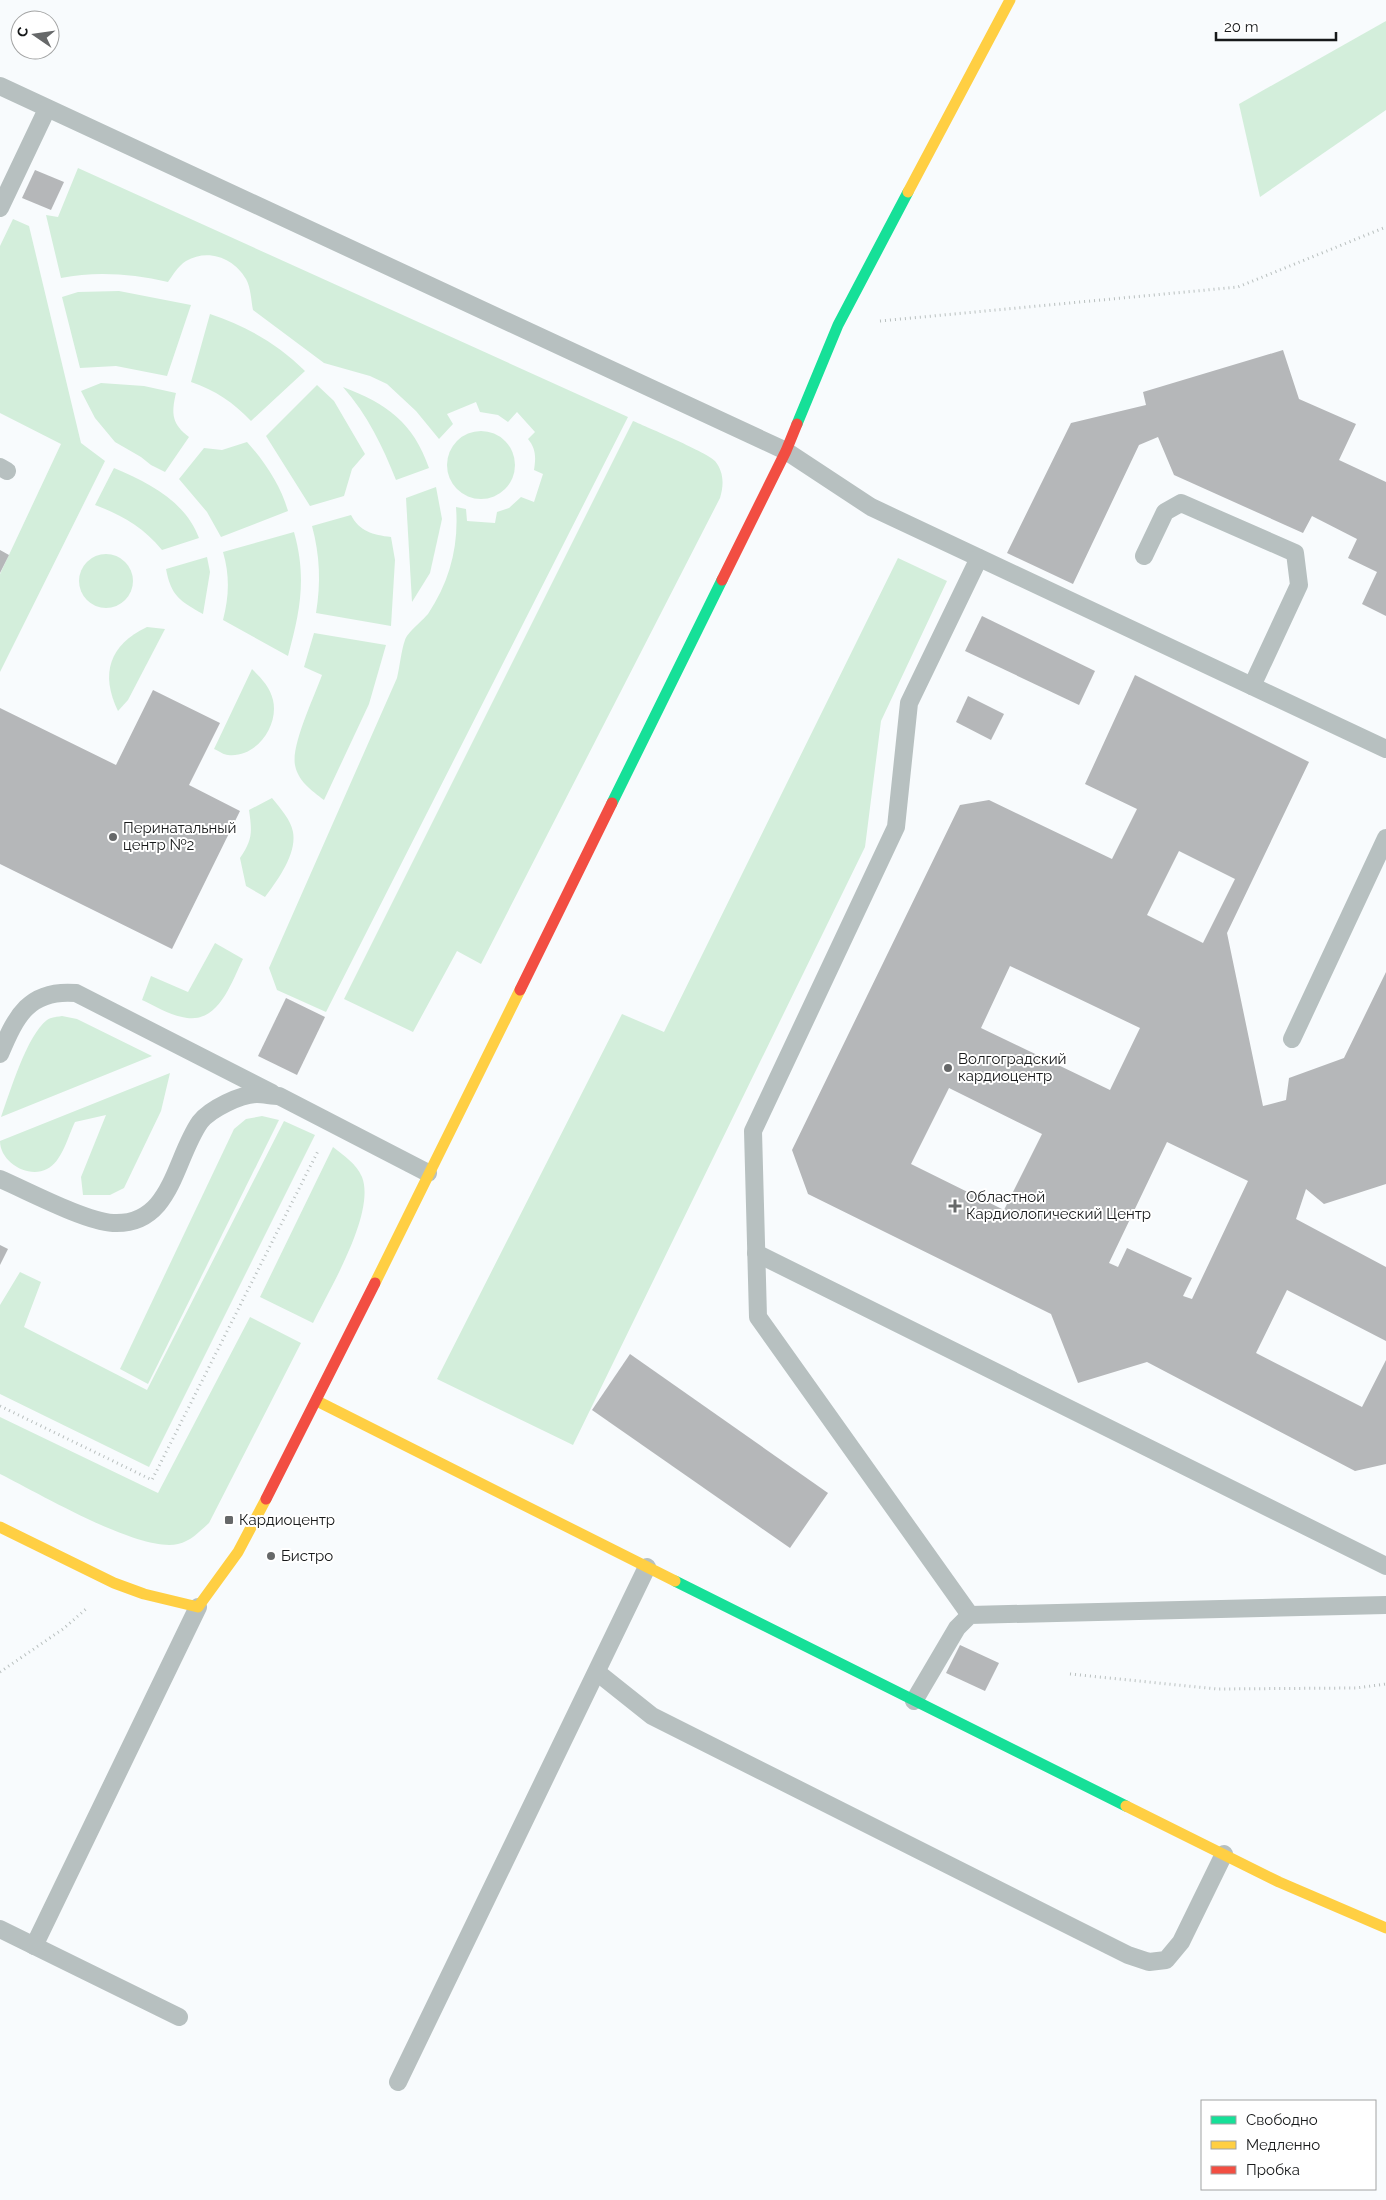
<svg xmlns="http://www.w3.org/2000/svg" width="1386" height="2200" font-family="Raleway,sans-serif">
<rect width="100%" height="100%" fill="#f8fbfd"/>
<g fill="#d3eedb">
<polygon points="1386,21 1386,110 1260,197 1239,104"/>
<path d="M 78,168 L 628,417 L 326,1012 L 277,990 L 269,968 L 397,678 C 400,666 401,651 405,640 C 407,633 422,621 428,614 C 450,581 459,546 456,507 L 466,509 L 467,521 L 495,523 L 497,512 L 509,508 L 521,497 L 534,502 L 543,474 L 534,470 C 536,457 536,449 528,439 L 535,432 L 517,412 L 508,422 L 498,415 L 480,412 L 476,402 L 447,414 L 453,424 L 439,439 L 416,411 L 387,384 L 370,376 L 324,363 L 253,310 C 251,300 251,288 246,279 C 234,258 208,248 186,261 C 178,266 173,275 168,282 C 132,274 97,271 61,278 L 46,215 L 58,217 Z"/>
<polygon points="13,219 29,226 81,443 105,461 0,672 0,574 61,444 0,413 0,246"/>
<polygon points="119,291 191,305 167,376 116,366 80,368 62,297 78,292"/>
<path d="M 210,314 C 246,326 278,344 305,371 L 251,421 C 234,403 215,390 191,382 Z"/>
<path d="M 101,383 L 144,386 L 176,393 C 171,414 172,424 189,437 L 165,472 L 151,465 L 141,457 L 115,442 L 95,418 L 81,391 Z"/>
<polygon points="317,385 334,401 365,454 352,469 344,496 310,506 266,436"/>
<path d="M 343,387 C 387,404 413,422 429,468 L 396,480 C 383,447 367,414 343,387 Z"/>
<path d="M 633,421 C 647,427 708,453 715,461 C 724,472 724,485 720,498 L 481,964 L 457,951 L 413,1032 L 344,999 Z"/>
<circle cx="481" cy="465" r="34"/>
<path d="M 247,442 C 265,462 281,486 288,511 L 221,537 L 207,512 L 179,479 L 204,448 L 222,450 Z"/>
<path d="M 114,468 C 149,483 185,501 199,538 L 162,550 C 143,527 122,515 95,505 Z"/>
<polygon points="436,487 442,519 430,573 412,602 406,498"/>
<path d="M 351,515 C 359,531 373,535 391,537 L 395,560 L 391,626 L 316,613 C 321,583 320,556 312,526 Z"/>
<path d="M 294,532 C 307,578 300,612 288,656 L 223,620 C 229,597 230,576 223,552 Z"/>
<circle cx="106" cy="581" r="27"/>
<path d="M 207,557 L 210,572 L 203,614 C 180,601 171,596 166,569 Z"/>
<polygon points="898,558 947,581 881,721 865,847 573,1445 437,1379 622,1014 664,1032"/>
<path d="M 147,627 L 165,629 L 128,700 L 118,711 C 100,674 109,645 147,627 Z"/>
<path d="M 314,633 L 386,645 L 369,704 L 324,800 C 311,790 298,781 295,765 C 291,745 315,695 322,675 L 304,667 Z"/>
<path d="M 252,669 C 261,678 270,687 273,700 C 279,725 257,758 228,755 C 224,755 219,751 214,749 Z"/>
<path d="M 272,798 C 280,808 291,820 293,832 C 297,854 277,881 265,897 L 246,886 L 240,858 C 253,839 252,832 249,810 Z"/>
<path d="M 215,943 L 243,959 C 230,985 218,1026 182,1017 C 168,1014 155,1006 142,1000 L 151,976 L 188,992 Z"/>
<path d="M 62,1016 L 77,1019 L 152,1056 L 1,1117 C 10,1092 27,1035 47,1020 C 51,1017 57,1017 62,1016 Z"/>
<path d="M 170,1073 L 161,1111 L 124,1188 L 110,1195 L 83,1195 L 81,1177 L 106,1115 L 75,1122 C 68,1136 62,1162 47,1169 C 28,1179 0,1162 0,1141 Z"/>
<polygon points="262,1116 279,1120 148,1384 120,1369 234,1129 246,1119"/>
<polygon points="284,1121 315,1135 149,1467 0,1394 0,1305 20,1272 41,1282 24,1327 147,1390"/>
<path d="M 333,1147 C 344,1156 356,1163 362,1177 C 376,1213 329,1290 313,1323 L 260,1297 Z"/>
<path d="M 250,1317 L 301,1343 L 209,1523 C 199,1532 191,1541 178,1544 C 139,1553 37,1492 0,1474 L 0,1417 L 158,1493 Z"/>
</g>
<g fill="#b5b7b9" fill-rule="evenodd">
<polygon points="35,170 64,182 51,210 22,198"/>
<polygon points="1283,350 1299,399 1356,424 1339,460 1386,482 1386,616 1362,604 1377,572 1348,558 1357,539 1312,516 1303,533 1174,475 1158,437 1139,445 1073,584 1007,553 1071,423 1146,405 1143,392"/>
<polygon points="0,550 9,555 0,573"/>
<polygon points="982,616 1095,671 1079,705 965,651"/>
<path d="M 1135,675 L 1309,762 L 1227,933 L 1263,1106 L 1286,1100 L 1289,1078 L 1344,1058 L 1386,972 L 1386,1184 L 1324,1204 L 1306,1189 L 1296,1219 L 1386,1267 L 1386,1341 L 1287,1290 L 1256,1353 L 1362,1407 L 1386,1360 L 1386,1464 L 1355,1471 L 1147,1362 L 1078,1383 L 1051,1314 L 808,1194 L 792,1150 L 960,805 L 989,800 L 1112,859 L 1137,809 L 1085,784 ZM 1179,851 L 1235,879 L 1203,943 L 1147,915 ZM 1010,966 L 1140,1028 L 1110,1090 L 981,1028 ZM 949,1088 L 1042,1134 L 1004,1210 L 911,1164 ZM 1167,1142 L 1248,1181 L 1192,1299 L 1183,1296 L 1192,1278 L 1127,1248 L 1118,1267 L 1109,1263 Z"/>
<polygon points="153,690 220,723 189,785 240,811 172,949 0,864 0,708 116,765"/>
<polygon points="968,696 1004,714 991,740 956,722"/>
<polygon points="286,998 325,1017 297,1075 258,1056"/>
<polygon points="0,1245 8,1249 0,1265"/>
<polygon points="630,1354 828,1493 790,1548 592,1410"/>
<polygon points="960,1645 999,1663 985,1691 946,1673"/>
</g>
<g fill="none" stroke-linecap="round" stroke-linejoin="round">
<g stroke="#b8bfbe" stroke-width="3" stroke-dasharray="1 4" stroke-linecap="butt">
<polyline points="880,321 1238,287 1386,227"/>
<polyline points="0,1406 152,1480 318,1151"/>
<polyline points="0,1672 63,1629 86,1609"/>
<polyline points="1070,1674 1217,1689 1356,1688 1386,1684"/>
</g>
<g stroke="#b7c0c0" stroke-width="18">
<polyline points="0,86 786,451 871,507 1386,749"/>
<polyline points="0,208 47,109"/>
<polyline points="0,467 7,471"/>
<polyline points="1144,556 1165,512 1181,503 1295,553 1299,585 1252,686"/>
<polyline points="1292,1039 1386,838"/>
<path d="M 0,1054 C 16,1016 29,989 76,993 L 272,1093"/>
<path d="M 0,1179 C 28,1191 84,1221 113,1223 C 172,1226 174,1159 200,1122 C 210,1109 241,1094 257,1094 C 264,1094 272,1096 279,1096 L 428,1173"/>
<polyline points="756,1253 1386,1566"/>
<polyline points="970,1615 758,1317 753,1131 896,827 909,703 979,558"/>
<polyline points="598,1673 652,1716 1076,1929 1128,1955 1149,1962 1166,1960 1181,1942 1224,1854"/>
<polyline points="914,1701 957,1628 970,1615 1386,1605"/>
<polyline points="0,1929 179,2017"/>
<polyline points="34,1946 198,1607"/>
<polyline points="398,2082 647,1567"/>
</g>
<g stroke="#16e098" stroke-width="11">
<polyline points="797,424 838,325 908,192"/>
<polyline points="612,803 722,580"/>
<polyline points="675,1581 1126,1806"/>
</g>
<g stroke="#ffcf43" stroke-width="11">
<polyline points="908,192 1010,0"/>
<polyline points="375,1283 520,990"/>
<polyline points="317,1401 675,1581"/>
<polyline points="0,1527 114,1583 144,1594 198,1607 238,1552 266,1499"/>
<polyline points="1126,1806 1279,1882 1386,1928"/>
</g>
<g stroke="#f24e42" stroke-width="11">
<polyline points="722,580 786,451 797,424"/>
<polyline points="520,990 612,803"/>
<polyline points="266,1499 375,1283"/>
</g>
</g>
<g fill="#666869" stroke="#fff" stroke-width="2">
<circle cx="113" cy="837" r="5"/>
<circle cx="948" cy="1068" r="5"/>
<path d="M952.5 1198.5h5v5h5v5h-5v5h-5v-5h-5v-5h5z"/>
<rect x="224" y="1515" width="10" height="10" rx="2.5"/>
<circle cx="271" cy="1556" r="5"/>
</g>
<g text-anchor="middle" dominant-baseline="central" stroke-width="4" stroke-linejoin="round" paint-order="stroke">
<g font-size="15" fill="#17191a" stroke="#fff" text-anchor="start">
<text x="123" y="828">Перинатальный<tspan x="123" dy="17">центр №2</tspan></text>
<text x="958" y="1059">Волгоградский<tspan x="958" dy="17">кардиоцентр</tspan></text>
<text x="966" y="1197">Областной<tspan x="966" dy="17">Кардиологический Центр</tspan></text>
<text x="239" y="1520">Кардиоцентр</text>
<text x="281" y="1556">Бистро</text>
</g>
</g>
<rect x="1201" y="2100" width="175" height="90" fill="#ffffff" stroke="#a2a3a3"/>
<rect x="1211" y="2116" width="25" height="8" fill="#16e098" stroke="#a2a3a3"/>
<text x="1246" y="2125" font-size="15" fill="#17191a">Свободно</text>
<rect x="1211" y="2141" width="25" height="8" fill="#ffcf43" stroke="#a2a3a3"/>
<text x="1246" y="2150" font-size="15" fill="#17191a">Медленно</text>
<rect x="1211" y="2166" width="25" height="8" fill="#f24e42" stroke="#a2a3a3"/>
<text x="1246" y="2175" font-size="15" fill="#17191a">Пробка</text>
<g transform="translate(35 35) rotate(283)"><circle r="24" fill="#ffffff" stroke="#a2a3a3"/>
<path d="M0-4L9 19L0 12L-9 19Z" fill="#666869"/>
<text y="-8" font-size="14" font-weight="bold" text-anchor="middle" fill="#17191a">С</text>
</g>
<path d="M1216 32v8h120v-8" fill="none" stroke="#17191a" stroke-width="2.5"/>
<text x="1224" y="32" font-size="15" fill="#17191a" stroke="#ffffff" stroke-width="4" paint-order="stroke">20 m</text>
</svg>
